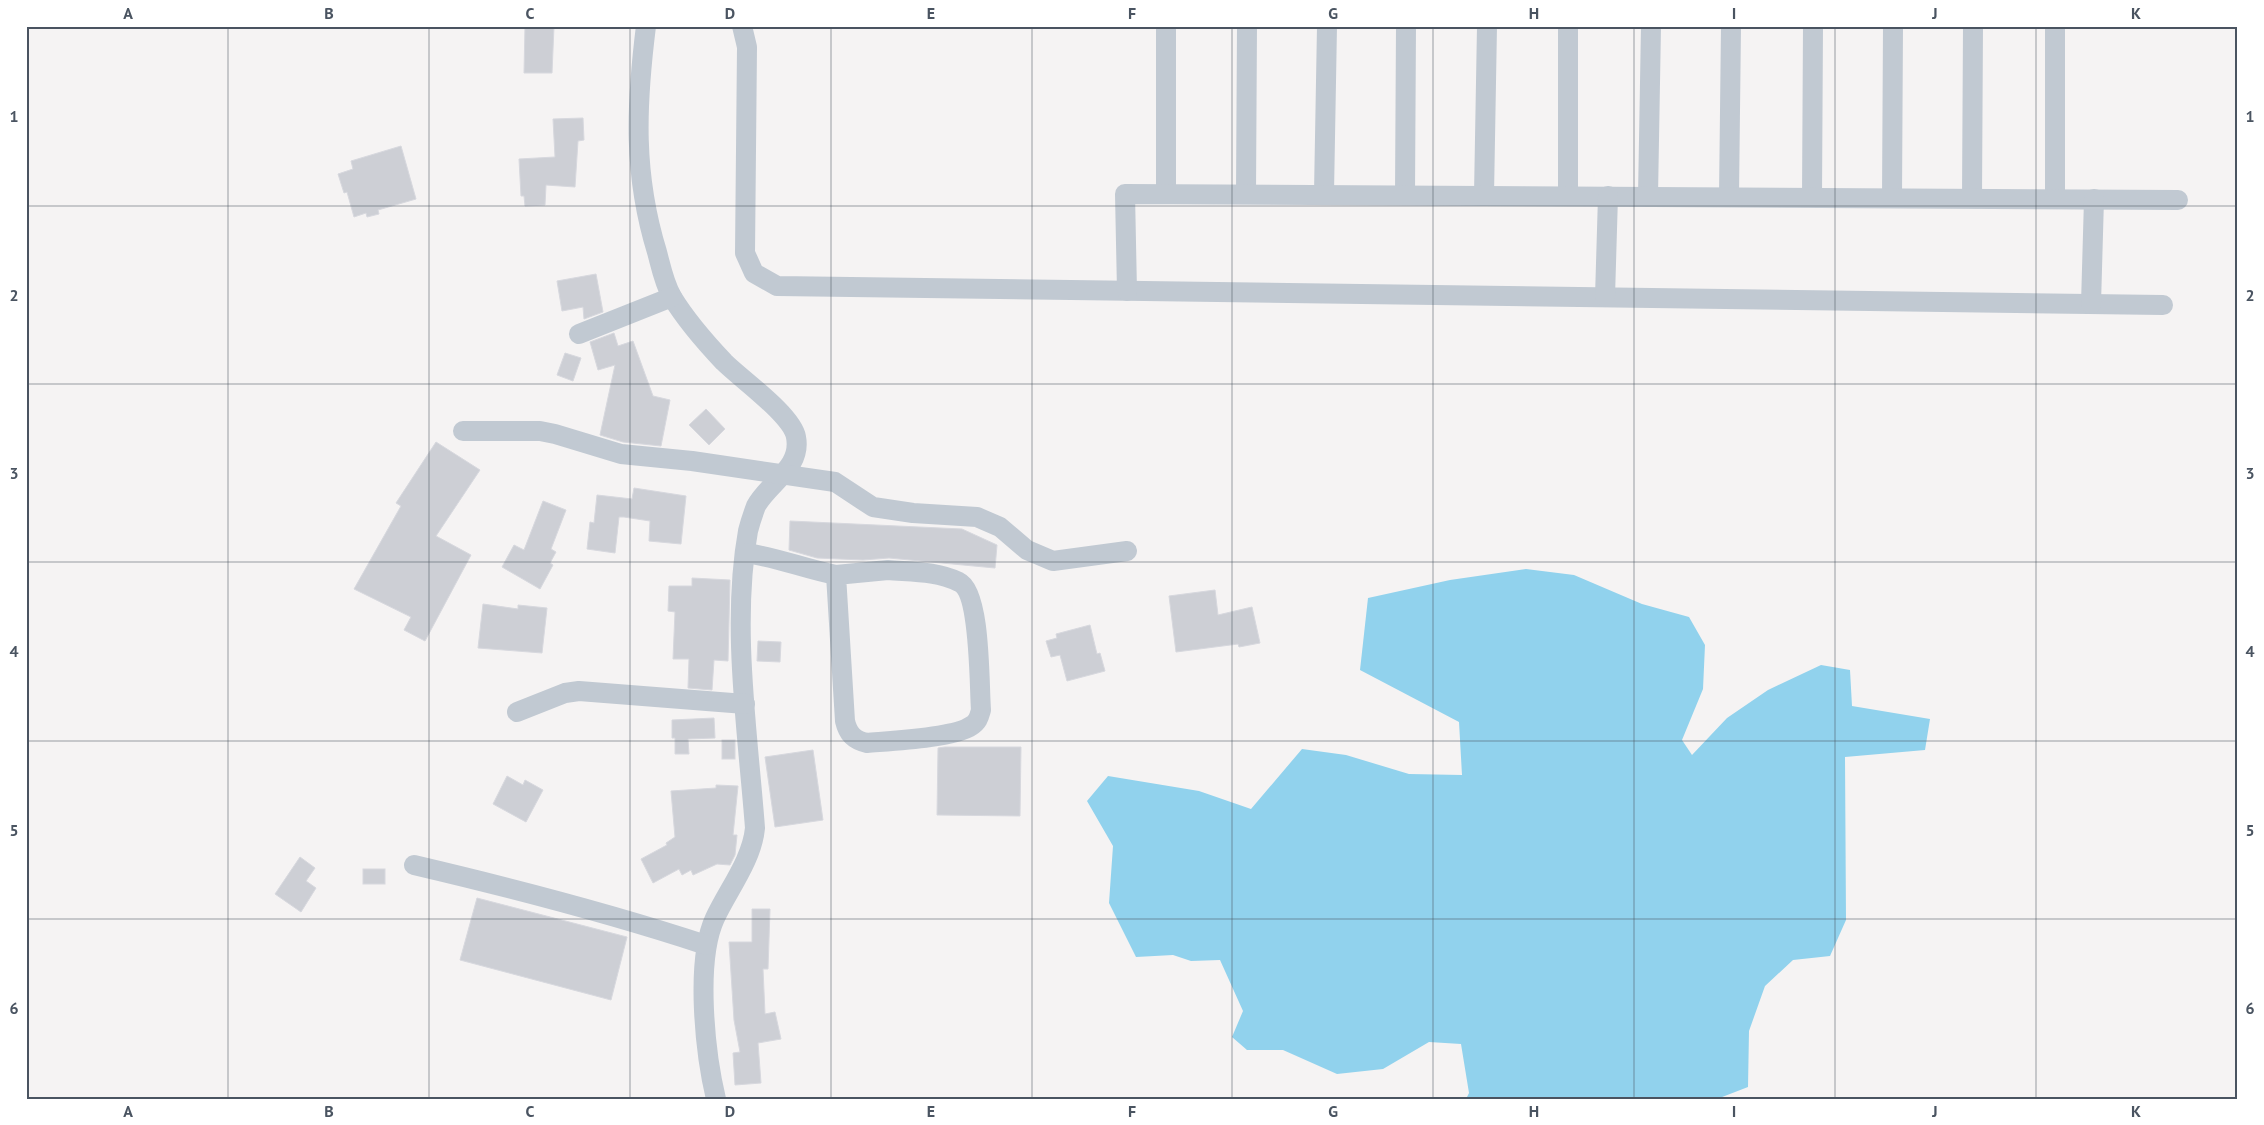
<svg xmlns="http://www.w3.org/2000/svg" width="2264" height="1125" font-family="'PT Sans',sans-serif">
<rect width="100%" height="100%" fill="#f5f3f3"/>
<polygon fill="#91d2ed" points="1526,569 1574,575 1642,604 1689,617 1705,645 1703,689 1682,740 1692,755 1727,718 1768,690 1821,665 1850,670 1852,706 1930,719 1925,750 1845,757 1846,920 1830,956 1793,960 1765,986 1749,1031 1748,1087 1717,1099 1466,1099 1469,1093 1461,1044 1429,1042 1383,1069 1337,1074 1283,1050 1247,1050 1232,1037 1243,1011 1220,960 1191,961 1173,955 1136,957 1109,903 1113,846 1087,801 1108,776 1199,791 1251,809 1302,749 1346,755 1409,774 1462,775 1459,722 1360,670 1368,598 1450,580"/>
<g fill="#cdcfd5" stroke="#d7d8de">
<polygon points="525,26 554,26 552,73 524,73"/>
<polygon points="583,118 584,140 578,141 575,187 546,185 545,205 525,206 524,196 521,196 519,159 555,157 553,119"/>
<polygon points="401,146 416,199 378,210 379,214 367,217 366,213 354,217 347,192 344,193 338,174 353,169 351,161"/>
<polygon points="596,274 603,312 584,319 583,307 562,311 557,281"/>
<polygon points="614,333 618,346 633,341 653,396 670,400 661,446 623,442 600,435 615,365 598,370 590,342"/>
<polygon points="565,353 581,358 573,381 557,375"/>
<polygon points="706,409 725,429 709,445 689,425"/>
<polygon points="436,442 480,470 436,536 471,555 425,641 404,630 411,617 354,589 401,506 396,503"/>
<polygon points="634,488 686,496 681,544 649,541 650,521 624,517 619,517 615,553 587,549 590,522 594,523 597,495 632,499"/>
<polygon points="543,501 566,510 551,549 556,552 550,563 553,565 540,589 502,567 514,545 524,550"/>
<polygon points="790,521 962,529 997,545 995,568 889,558 863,560 817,558 789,550"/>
<polygon points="692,578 730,580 728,661 714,660 712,690 688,688 689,659 673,659 675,612 668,611 669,586 692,586"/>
<polygon points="1215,590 1218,615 1252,607 1260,643 1239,647 1238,644 1176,652 1169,596"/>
<polygon points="483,604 518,609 518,605 547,608 542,653 478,648"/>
<polygon points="1090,625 1097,654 1100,653 1105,671 1067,681 1060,655 1051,657 1046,641 1057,638 1056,634"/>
<polygon points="758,641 781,642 780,662 757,661"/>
<polygon points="714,718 715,738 688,739 689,754 675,754 675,738 672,738 672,720"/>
<rect x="722" y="740" width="13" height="19"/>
<polygon points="945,747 1021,747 1020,816 937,815 938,748"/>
<polygon points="813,750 823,820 775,827 765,757"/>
<polygon points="507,776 523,785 525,780 543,790 526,822 493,804"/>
<polygon points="716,785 738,786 733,835 737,835 735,855 730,865 717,864 693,875 691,870 682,875 679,869 653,883 641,859 667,845 666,843 675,837 671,791 716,788"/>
<polygon points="300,857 315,868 306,881 316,888 301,912 275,894"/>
<rect x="363" y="869" width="22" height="15"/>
<polygon points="477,898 627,937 611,1000 460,960"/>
<polygon points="752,909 770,909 768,969 763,969 765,1014 775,1012 781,1039 758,1043 761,1083 735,1085 733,1053 740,1052 734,1020 729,942 752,942"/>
</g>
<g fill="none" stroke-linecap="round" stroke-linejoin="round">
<g stroke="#c1c9d2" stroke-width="20">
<path d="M 646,26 C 636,106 633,174 657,252 C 661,267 664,283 672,297 C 686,320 706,343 724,362 C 741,379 792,415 796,437 C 802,468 769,482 756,506 C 753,514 750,523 748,531 C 731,625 748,734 755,828 C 752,860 728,890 715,918 C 695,961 705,1053 716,1099"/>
<polyline points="742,26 747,47 745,253 754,273 777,286 2163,305"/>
<polyline points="1166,26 1166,192"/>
<polyline points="1246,193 1247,26"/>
<polyline points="1324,193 1327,26"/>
<polyline points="1405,194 1406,26"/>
<polyline points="1484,195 1487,26"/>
<polyline points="1568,195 1568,26"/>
<polyline points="1648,196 1651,26"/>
<polyline points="1729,196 1731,26"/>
<polyline points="1812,197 1813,26"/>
<polyline points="1892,198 1893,26"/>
<polyline points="1972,198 1973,26"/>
<polyline points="2055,199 2055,26"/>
<polyline points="1127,291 1125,194 2178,200"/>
<polyline points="1605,297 1608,196"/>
<polyline points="2091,304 2094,199"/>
<polyline points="579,334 672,297"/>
<polyline points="463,431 540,431 555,434 621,454 692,461 835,482 873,507 913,513 977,517 1000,527 1027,550 1053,561 1127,551"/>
<path d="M 746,553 C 776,557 805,569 836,575"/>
<path d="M 888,570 C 912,572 937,571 959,582 C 981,592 979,686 981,710 C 979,717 978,722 971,726 C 954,738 890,741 867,743 C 854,740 848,734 845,721 L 836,575 Z"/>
<polyline points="517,712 565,693 579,691 745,704"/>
<path d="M 414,865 C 512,888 609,913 706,945"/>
</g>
</g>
<path fill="none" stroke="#4a5461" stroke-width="1" stroke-opacity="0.55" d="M 228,26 L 228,1099M 429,26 L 429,1099M 630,26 L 630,1099M 831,26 L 831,1099M 1032,26 L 1032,1099M 1232,26 L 1232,1099M 1433,26 L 1433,1099M 1634,26 L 1634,1099M 1835,26 L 1835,1099M 2036,26 L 2036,1099M 26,206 L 2238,206M 26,384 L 2238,384M 26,562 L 2238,562M 26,741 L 2238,741M 26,919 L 2238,919"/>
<rect width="2264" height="1125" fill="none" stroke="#ffffff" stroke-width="55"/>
<rect x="28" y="28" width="2208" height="1070" fill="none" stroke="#4a5461" stroke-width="2"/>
<g font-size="16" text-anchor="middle" font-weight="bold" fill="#4a5461">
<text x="128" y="19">A</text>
<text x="329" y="19">B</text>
<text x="530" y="19">C</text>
<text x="730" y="19">D</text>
<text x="931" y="19">E</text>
<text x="1132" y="19">F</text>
<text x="1333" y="19">G</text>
<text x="1534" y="19">H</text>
<text x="1734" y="19">I</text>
<text x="1935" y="19">J</text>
<text x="2136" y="19">K</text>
<text x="14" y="122">1</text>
<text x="2250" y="122">1</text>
<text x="14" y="301">2</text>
<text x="2250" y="301">2</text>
<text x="14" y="479">3</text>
<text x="2250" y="479">3</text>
<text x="14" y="657">4</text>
<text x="2250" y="657">4</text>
<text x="14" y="836">5</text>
<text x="2250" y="836">5</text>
<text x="14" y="1014">6</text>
<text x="2250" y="1014">6</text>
<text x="128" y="1117">A</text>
<text x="329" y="1117">B</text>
<text x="530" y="1117">C</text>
<text x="730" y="1117">D</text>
<text x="931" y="1117">E</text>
<text x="1132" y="1117">F</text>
<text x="1333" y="1117">G</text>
<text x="1534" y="1117">H</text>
<text x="1734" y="1117">I</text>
<text x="1935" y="1117">J</text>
<text x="2136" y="1117">K</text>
</g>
</svg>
